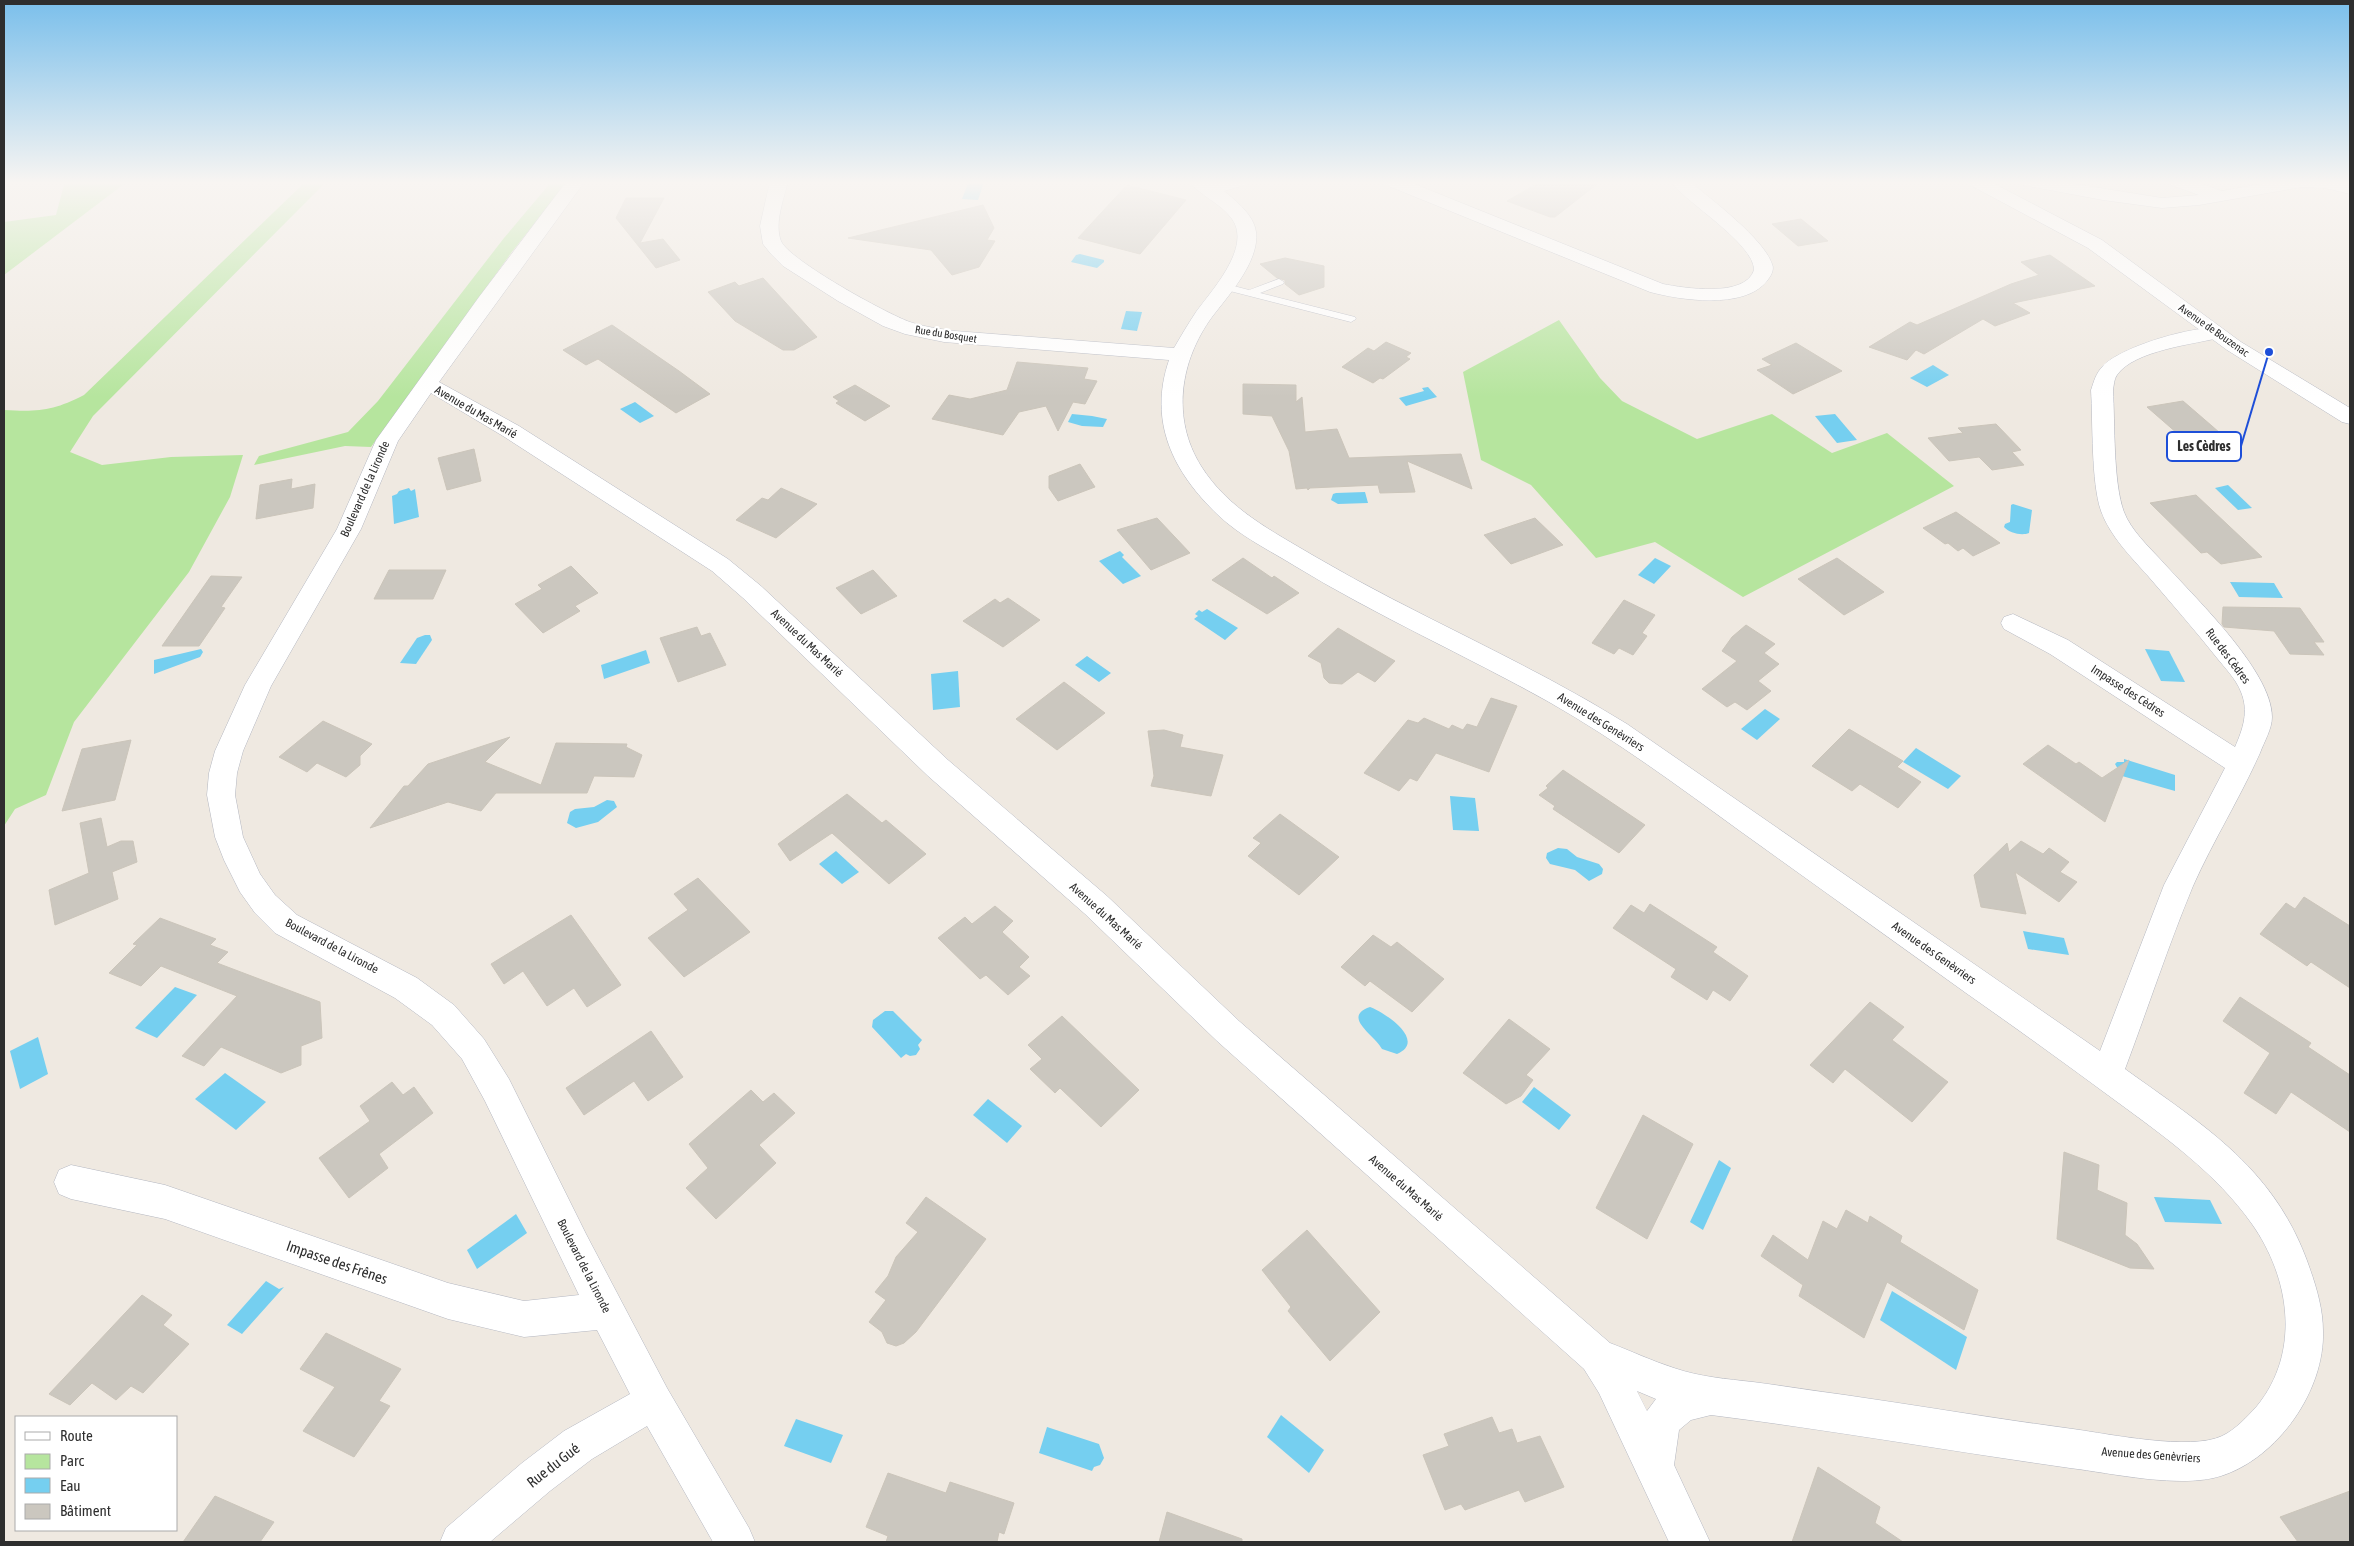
<svg xmlns="http://www.w3.org/2000/svg" width="2354" height="1546" font-family="'Asap Condensed',sans-serif">
<rect width="100%" height="100%" fill="#efe9e1"/>
<g fill="#b6e59e">
<polygon points="65,181 128,181 4,275 4,222 56,215"/>
<path d="M 296,181 L 327,181 L 93,416 L 70,452 L 102,465 L 171,457 L 243,455 L 230,497 L 189,572 L 74,722 L 46,795 L 15,809 L 4,826 L 4,410 C 38,412 53,411 84,395 L 304,183 Z"/>
<polygon points="552,181 568,181 511,253 371,447 345,446 254,465 259,456 348,432 378,401 504,238"/>
<polygon points="1559,320 1600,378 1622,401 1697,439 1772,414 1832,453 1887,433 1954,486 1743,597 1655,542 1596,558 1531,485 1481,460 1463,372"/>
</g>
<g fill="#75cff0">
<polygon points="969,181 984,182 978,200 962,199"/>
<polygon points="1080,254 1104,260 1104,262 1097,268 1071,262 1076,255"/>
<polygon points="1126,311 1142,312 1137,331 1121,329"/>
<polygon points="1933,365 1949,375 1927,387 1910,378"/>
<polygon points="1428,387 1437,397 1406,406 1399,398 1424,391 1422,388"/>
<polygon points="635,402 654,416 640,423 620,409"/>
<polygon points="1072,414 1092,416 1107,419 1103,427 1082,426 1068,422"/>
<polygon points="1835,414 1857,440 1837,443 1815,416"/>
<polygon points="2228,485 2252,508 2238,510 2215,488"/>
<polygon points="409,488 411,491 415,489 419,517 394,524 392,496 397,494 399,491"/>
<polygon points="1365,492 1368,503 1338,504 1331,500 1333,494 1336,493"/>
<path d="M 2013,504 L 2032,510 L 2029,533 C 2022,536 2009,533 2004,527 L 2005,524 L 2010,522 L 2011,505 Z"/>
<polygon points="1120,551 1124,555 1122,557 1141,576 1123,584 1099,561"/>
<polygon points="1655,558 1671,566 1654,584 1638,575"/>
<polygon points="2230,582 2274,583 2283,598 2239,597"/>
<polygon points="1207,609 1238,628 1225,640 1194,619 1198,616 1195,614 1199,610 1202,612"/>
<polygon points="425,635 430,635 432,640 416,664 400,663 417,638"/>
<polygon points="201,649 203,652 200,657 154,674 154,660"/>
<polygon points="2145,649 2169,651 2185,682 2161,681"/>
<polygon points="646,650 650,663 604,679 601,665"/>
<polygon points="1087,656 1111,673 1099,682 1075,665"/>
<polygon points="958,671 960,707 933,710 931,674"/>
<polygon points="1765,709 1780,719 1757,740 1741,729"/>
<polygon points="1916,748 1961,776 1948,789 1903,762"/>
<polygon points="2124,759 2175,775 2175,791 2122,776 2115,764 2117,762 2124,762"/>
<polygon points="1450,796 1475,798 1479,831 1453,830"/>
<polygon points="607,800 614,801 617,807 598,822 576,828 567,823 570,812 575,809 594,807"/>
<polygon points="1558,848 1567,849 1577,857 1599,864 1603,869 1602,874 1589,881 1575,870 1550,864 1546,858 1547,853"/>
<polygon points="836,851 859,872 842,884 819,864"/>
<polygon points="2023,931 2064,938 2069,955 2028,949"/>
<polygon points="175,987 197,995 157,1038 135,1028"/>
<path d="M 1370,1007 C 1386,1013 1427,1041 1397,1054 L 1382,1049 C 1375,1035 1341,1017 1370,1007 Z"/>
<polygon points="885,1011 893,1011 922,1040 918,1045 920,1049 916,1055 910,1056 906,1054 901,1058 872,1027 873,1020"/>
<polygon points="38,1037 48,1074 20,1089 10,1051"/>
<polygon points="225,1073 266,1102 236,1130 195,1099"/>
<polygon points="1534,1087 1571,1115 1559,1130 1522,1102"/>
<polygon points="988,1099 1022,1126 1007,1143 973,1115"/>
<polygon points="1719,1160 1731,1168 1703,1230 1690,1222"/>
<polygon points="2154,1197 2210,1200 2222,1224 2165,1222"/>
<polygon points="516,1214 527,1233 477,1269 467,1250"/>
<polygon points="266,1281 279,1289 284,1287 242,1334 227,1325"/>
<polygon points="1892,1291 1967,1337 1956,1370 1880,1320"/>
<polygon points="1281,1415 1324,1450 1309,1473 1267,1437"/>
<polygon points="796,1419 843,1435 831,1463 784,1446"/>
<polygon points="1047,1427 1099,1444 1104,1458 1100,1465 1094,1467 1092,1471 1039,1453"/>
</g>
<g fill="#cbc7bf" stroke="#cbc5ba">
<polygon points="1542,181 1601,181 1555,217 1550,217 1507,201"/>
<polygon points="1127,185 1186,200 1140,254 1078,238"/>
<polygon points="626,198 664,198 640,243 663,239 680,260 656,268 616,218"/>
<polygon points="983,205 994,228 987,240 995,241 979,267 952,275 931,250 848,238"/>
<polygon points="1801,219 1828,241 1798,246 1772,224"/>
<polygon points="2050,255 2095,286 2013,303 2030,313 1995,326 1983,319 1924,354 1916,350 1907,360 1869,347 1910,322 1917,325 2011,284 2039,275 2021,262"/>
<polygon points="1285,258 1324,266 1324,287 1299,295 1285,284 1285,280 1277,278 1260,264"/>
<polygon points="763,278 817,337 794,350 783,350 735,321 708,292 735,282 739,286"/>
<polygon points="612,325 679,371 710,394 676,413 598,359 586,365 563,350"/>
<polygon points="1386,342 1411,353 1406,357 1410,359 1383,379 1380,378 1373,383 1342,367 1368,348 1374,351"/>
<polygon points="1796,343 1842,371 1793,394 1757,370 1772,365 1762,359"/>
<polygon points="1017,362 1088,368 1084,379 1097,381 1085,404 1073,402 1058,431 1046,406 1019,412 1003,435 932,419 949,395 970,399 1007,390"/>
<polygon points="1243,384 1296,385 1296,402 1302,397 1305,432 1337,429 1349,458 1461,454 1472,489 1407,461 1415,492 1380,493 1378,485 1310,488 1308,490 1307,488 1296,489 1289,451 1272,416 1243,414"/>
<polygon points="855,385 890,406 865,421 836,403 839,401 833,397"/>
<polygon points="2183,401 2212,426 2237,448 2201,454 2147,407"/>
<polygon points="1996,424 2021,450 2012,452 2024,465 1992,470 1979,457 1949,461 1928,438 1963,433 1958,428"/>
<polygon points="474,449 481,481 447,490 438,458"/>
<polygon points="1080,464 1095,487 1058,501 1049,488 1049,476"/>
<polygon points="292,479 291,489 315,484 313,508 256,519 260,485"/>
<polygon points="781,488 817,504 776,538 736,520 762,498 768,500"/>
<polygon points="2196,495 2262,557 2221,564 2207,552 2201,553 2150,503"/>
<polygon points="1956,512 2000,543 1973,556 1963,548 1958,551 1948,543 1945,544 1923,528"/>
<polygon points="1157,518 1190,553 1151,570 1117,530"/>
<polygon points="1535,518 1563,545 1511,564 1484,535"/>
<polygon points="1243,558 1272,578 1274,576 1299,593 1267,614 1212,580"/>
<polygon points="1837,558 1884,592 1844,615 1798,579"/>
<polygon points="571,566 598,593 575,606 580,611 543,633 515,604 542,589 538,585"/>
<polygon points="389,570 446,570 433,599 374,599"/>
<polygon points="873,570 897,596 861,614 836,588"/>
<polygon points="211,576 242,577 221,607 225,608 199,646 162,646"/>
<polygon points="1008,598 1040,620 1003,647 963,621 995,599 1000,603"/>
<polygon points="1624,600 1655,615 1642,633 1647,636 1633,655 1619,648 1614,654 1592,643"/>
<polygon points="2223,607 2300,608 2324,642 2314,642 2324,655 2290,654 2274,631 2224,627 2222,624"/>
<polygon points="1746,625 1775,644 1764,653 1779,664 1758,681 1771,691 1747,710 1735,702 1727,707 1702,689 1737,661 1722,651 1732,637"/>
<polygon points="697,627 701,636 710,633 726,665 678,682 660,638"/>
<polygon points="1338,628 1360,641 1395,661 1375,682 1358,672 1342,684 1329,683 1324,678 1321,663 1308,656"/>
<polygon points="1064,682 1105,713 1057,750 1016,719"/>
<polygon points="1491,698 1517,706 1489,772 1436,753 1417,781 1410,778 1399,791 1364,773 1408,720 1418,723 1424,718 1449,729 1452,725 1463,730 1467,724 1477,727"/>
<polygon points="323,721 372,744 360,756 360,765 346,777 317,763 307,772 279,757"/>
<polygon points="1849,729 1903,761 1897,767 1921,782 1898,808 1860,784 1852,791 1812,766"/>
<polygon points="1164,730 1183,735 1180,747 1223,755 1211,796 1151,786 1154,776 1148,731"/>
<polygon points="510,737 485,762 541,785 556,743 627,744 626,747 642,755 634,777 594,776 587,793 496,793 481,811 448,802 370,828 404,786 408,786 428,764"/>
<polygon points="131,740 115,800 62,811 82,749"/>
<polygon points="2048,745 2076,764 2079,762 2102,778 2129,760 2105,822 2023,764"/>
<polygon points="1563,770 1645,825 1619,853 1553,809 1555,806 1539,795 1548,788 1546,786"/>
<polygon points="847,794 882,823 886,820 926,854 889,884 832,833 790,861 778,844"/>
<polygon points="1280,814 1339,857 1299,895 1248,856 1261,843 1253,838"/>
<polygon points="101,818 107,847 121,841 133,841 137,862 112,872 118,899 55,925 49,890 89,873 80,823"/>
<polygon points="2021,841 2043,854 2049,848 2069,862 2060,872 2077,882 2059,902 2015,872 2026,914 1981,907 1974,875 2007,843 2009,852"/>
<polygon points="698,878 750,932 684,977 648,938 688,910 674,894"/>
<polygon points="2304,897 2350,926 2350,988 2311,962 2307,966 2260,934 2286,903 2295,909"/>
<polygon points="1650,904 1717,947 1713,952 1748,976 1730,1001 1713,990 1707,1000 1671,977 1676,969 1613,928 1631,905 1644,913"/>
<polygon points="995,906 1013,921 1002,932 1029,957 1019,967 1030,976 1008,995 986,975 980,979 938,938 965,917 972,924"/>
<polygon points="571,915 621,985 587,1007 574,988 547,1006 523,971 504,984 491,964"/>
<polygon points="160,918 216,939 210,945 228,952 217,963 320,1002 322,1038 301,1046 301,1065 281,1073 221,1047 204,1066 182,1056 237,996 161,966 141,986 109,973 137,945 133,944"/>
<polygon points="1373,935 1391,947 1397,942 1444,979 1412,1012 1370,981 1365,986 1341,967"/>
<polygon points="2240,997 2311,1043 2308,1047 2350,1075 2350,1132 2291,1092 2276,1114 2244,1093 2270,1053 2223,1021"/>
<polygon points="1870,1002 1904,1027 1892,1040 1948,1082 1912,1122 1845,1069 1833,1083 1810,1065"/>
<polygon points="1062,1016 1139,1090 1101,1127 1060,1088 1055,1093 1030,1069 1042,1059 1028,1045"/>
<polygon points="1509,1019 1550,1049 1526,1075 1533,1080 1521,1096 1506,1104 1463,1073"/>
<polygon points="651,1031 683,1077 648,1101 634,1081 584,1115 566,1088"/>
<polygon points="392,1082 403,1095 414,1087 433,1113 379,1154 388,1168 349,1198 319,1158 370,1121 360,1106"/>
<polygon points="751,1090 763,1102 774,1093 795,1113 759,1145 776,1163 716,1219 686,1188 708,1168 689,1144"/>
<polygon points="1643,1115 1693,1144 1647,1239 1596,1208"/>
<polygon points="2064,1152 2099,1165 2097,1190 2127,1203 2125,1235 2137,1244 2154,1269 2130,1268 2057,1239"/>
<polygon points="926,1197 986,1239 916,1332 904,1343 896,1346 887,1343 882,1332 869,1322 886,1300 875,1292 888,1276 896,1257 918,1232 906,1223"/>
<polygon points="1846,1210 1868,1223 1870,1216 1902,1236 1900,1242 1978,1290 1964,1330 1887,1282 1864,1338 1799,1296 1803,1285 1761,1256 1773,1235 1808,1260 1823,1221 1837,1229"/>
<polygon points="1307,1230 1380,1312 1330,1361 1288,1311 1291,1307 1262,1270"/>
<polygon points="142,1295 172,1315 163,1325 189,1344 143,1393 131,1386 116,1400 92,1383 70,1405 49,1394"/>
<polygon points="326,1333 401,1369 379,1401 390,1406 354,1457 303,1431 335,1387 300,1369"/>
<polygon points="1492,1417 1499,1433 1512,1429 1517,1443 1540,1436 1564,1487 1525,1502 1519,1490 1465,1510 1461,1504 1445,1510 1423,1455 1449,1446 1444,1434"/>
<polygon points="1818,1467 1880,1507 1875,1523 1903,1542 1792,1542"/>
<polygon points="888,1473 946,1493 950,1482 1014,1503 1004,1534 999,1532 997,1542 886,1542 888,1536 866,1527"/>
<polygon points="2350,1491 2350,1542 2298,1542 2280,1517"/>
<polygon points="215,1496 274,1522 260,1542 183,1542"/>
<polygon points="1167,1512 1242,1539 1242,1542 1159,1542"/>
</g>
<g fill="none" stroke-linecap="round" stroke-linejoin="round">
<g stroke="#b4b7c1" stroke-width="1">
<polygon id="service" points="1279,279 1284,282 1283,284 1260,293 1355,317 1356,319 1351,322 1222,289 1221,287 1226,284 1249,290"/>
</g>
<g stroke="#b4b7c1" stroke-width="1">
<g id="minor">
<path d="M 567,181 L 585,181 L 439,382 L 519,426 L 728,559 L 761,586 L 948,760 L 1107,896 L 1239,1021 L 1610,1343 C 1631,1351 1652,1361 1674,1368 C 1700,1377 1727,1379 1753,1382 C 1784,1386 1815,1391 1845,1395 C 1921,1406 1997,1419 2073,1429 C 2109,1434 2191,1451 2222,1436 C 2235,1430 2247,1417 2257,1406 C 2301,1352 2290,1278 2252,1224 C 2216,1173 2165,1137 2116,1101 C 2066,1064 2016,1028 1966,993 C 1891,939 1815,885 1740,831 C 1678,786 1616,740 1549,702 C 1465,655 1377,616 1295,566 C 1269,550 1240,536 1218,515 C 1173,472 1148,422 1169,360 L 944,342 L 905,334 L 883,326 L 838,301 L 783,266 L 771,254 L 763,244 L 760,226 L 770,181 L 788,181 C 784,199 774,223 781,241 C 789,260 887,314 910,322 C 925,327 940,329 955,331 L 1174,348 C 1181,336 1188,324 1196,312 C 1212,290 1252,247 1232,219 C 1221,203 1200,196 1189,181 L 1209,181 L 1213,183 L 1221,181 L 1248,181 L 1245,185 L 1224,191 C 1236,201 1254,215 1256,232 C 1260,261 1228,296 1212,317 C 1180,361 1171,418 1201,466 C 1228,509 1272,531 1314,556 C 1416,616 1526,661 1627,724 L 2100,1051 L 2164,885 L 2225,768 L 2050,654 L 2004,629 L 2001,623 L 2004,617 L 2013,614 L 2068,640 L 2235,747 C 2243,729 2249,711 2241,692 C 2236,679 2225,668 2217,658 C 2195,630 2171,603 2148,576 C 2131,557 2110,536 2101,511 C 2091,482 2093,423 2091,390 C 2094,381 2096,373 2103,366 C 2120,347 2199,323 2223,329 L 2226,333 L 2223,337 C 2196,344 2134,350 2117,375 C 2114,379 2114,385 2113,390 C 2115,423 2113,482 2124,512 C 2131,530 2148,546 2161,560 C 2192,595 2272,670 2272,717 C 2272,729 2264,742 2260,753 C 2240,798 2213,841 2193,886 C 2168,946 2148,1008 2125,1069 C 2207,1128 2276,1169 2310,1269 C 2317,1289 2323,1310 2323,1331 C 2325,1390 2278,1458 2221,1476 C 2181,1489 2111,1473 2070,1468 C 1950,1451 1831,1430 1711,1415 L 1691,1420 L 1679,1430 L 1674,1465 L 1710,1542 L 1669,1542 L 1599,1393 L 1584,1369 L 1217,1041 L 1085,914 L 928,776 L 743,598 L 712,571 L 503,436 L 431,393 L 398,441 L 361,529 L 271,686 L 243,751 L 237,773 L 235,795 L 243,837 L 260,874 L 275,895 L 297,915 L 417,978 L 454,1005 L 484,1039 L 509,1079 L 586,1234 L 667,1388 L 749,1528 L 755,1542 L 713,1542 L 647,1426 L 592,1459 L 550,1491 L 490,1542 L 440,1542 L 446,1528 L 522,1463 L 564,1431 L 630,1394 L 597,1330 L 524,1337 L 448,1319 L 165,1219 L 71,1199 L 59,1194 L 54,1182 L 59,1170 L 71,1165 L 165,1185 L 448,1283 L 524,1301 L 579,1295 L 485,1101 L 462,1059 L 432,1025 L 395,998 L 275,933 L 255,913 L 240,892 L 224,860 L 215,837 L 207,795 L 209,773 L 215,751 L 245,685 L 337,529 L 376,440 L 479,297 ZM 1637,1391 L 1656,1399 L 1647,1411 Z"/>
<path d="M 1383,181 L 1407,181 L 1663,284 C 1684,288 1745,298 1754,270 C 1754,243 1686,203 1670,181 L 1689,181 C 1711,199 1764,239 1772,264 C 1775,270 1770,277 1767,281 C 1744,310 1680,300 1650,292 L 1386,185 Z"/>
<polygon points="2019,181 2056,181 2162,198 2199,195 2171,185 2168,181 2194,181 2222,191 2278,181 2338,181 2350,184 2350,194 2325,188 2302,187 2199,205 2162,208 2103,200 2028,186 2022,185"/>
</g>
</g>
<g stroke="#b4b7c1" stroke-width="1">
<polygon id="tertiary" points="1967,181 1989,181 2102,240 2241,342 2350,408 2350,424 2342,422 2227,350 2088,248 1970,185"/>
</g>
<use href="#service" fill="#fff" fill-rule="evenodd"/>
<use href="#minor" fill="#fff" fill-rule="evenodd"/>
<use href="#tertiary" fill="#fff" fill-rule="evenodd"/>
</g>
<linearGradient id="sky" x2="0" y2="1"><stop stop-color="#7abfeb"/><stop offset="0.46" stop-color="#f8f5f2"/><stop offset="1" stop-color="#f8f5f2" stop-opacity="0"/></linearGradient>
<rect width="2354" height="397" fill="url(#sky)"/>
<g text-anchor="middle" dominant-baseline="central" stroke-width="4.5" stroke-linejoin="round" paint-order="stroke">
<g font-size="11" fill="#2e2e2e" stroke="#fff">
<text transform="translate(2214 330) rotate(35)">Avenue de Bouzenac</text>
<text transform="translate(946 334) rotate(9)">Rue du Bosquet</text>
</g>
<g font-size="12" fill="#2e2e2e" stroke="#fff">
<text transform="translate(476 412) rotate(30)">Avenue du Mas Marié</text>
<text transform="translate(365 489) rotate(-66)">Boulevard de la Lironde</text>
<text transform="translate(807 643) rotate(43)">Avenue du Mas Marié</text>
<text transform="translate(2228 656) rotate(53)">Rue des Cèdres</text>
<text transform="translate(2128 691) rotate(33)">Impasse des Cèdres</text>
<text transform="translate(1601 722) rotate(32)">Avenue des Genèvriers</text>
<text transform="translate(1106 916) rotate(42)">Avenue du Mas Marié</text>
<text transform="translate(332 946) rotate(28)">Boulevard de la Lironde</text>
<text transform="translate(1934 953) rotate(35)">Avenue des Genèvriers</text>
<text transform="translate(1406 1188) rotate(41)">Avenue du Mas Marié</text>
<text transform="translate(584 1266) rotate(63)">Boulevard de la Lironde</text>
<text transform="translate(2151 1455) rotate(4)">Avenue des Genèvriers</text>
</g>
<g font-size="15" fill="#2e2e2e" stroke="#fff">
<text transform="translate(337 1262) rotate(19)">Impasse des Frênes</text>
<text transform="translate(553 1465) rotate(-38)">Rue du Gué</text>
</g>
</g>
<path fill="none" stroke="#1d4ed8" stroke-width="2" d="M2269 352L2241 446"/>
<circle fill="#1d4ed8" stroke="#fff" stroke-width="2" cx="2269" cy="352" r="5"/>
<rect fill="#fff" stroke="#1d4ed8" stroke-width="2" x="2167" y="432" width="74" height="29" rx="5"/>
<g font-size="14" text-anchor="middle" font-weight="bold" fill="#2e2e2e">
<text x="2204" y="451">Les Cèdres</text>
</g>
<rect width="2354" height="1546" fill="none" stroke="#2e2e2e" stroke-width="10"/>
<rect x="15" y="1416" width="162" height="115" fill="#ffffff" stroke="#ababab"/>
<rect x="25" y="1432" width="25" height="8" fill="#ffffff" stroke="#ababab"/>
<text x="60" y="1441" font-size="15" fill="#2e2e2e">Route</text>
<rect x="25" y="1454" width="25" height="15" fill="#b6e59e" stroke="#ababab"/>
<text x="60" y="1466" font-size="15" fill="#2e2e2e">Parc</text>
<rect x="25" y="1478" width="25" height="15" fill="#75cff0" stroke="#ababab"/>
<text x="60" y="1491" font-size="15" fill="#2e2e2e">Eau</text>
<rect x="25" y="1504" width="25" height="15" fill="#cbc7bf" stroke="#ababab"/>
<text x="60" y="1516" font-size="15" fill="#2e2e2e">Bâtiment</text>
</svg>
